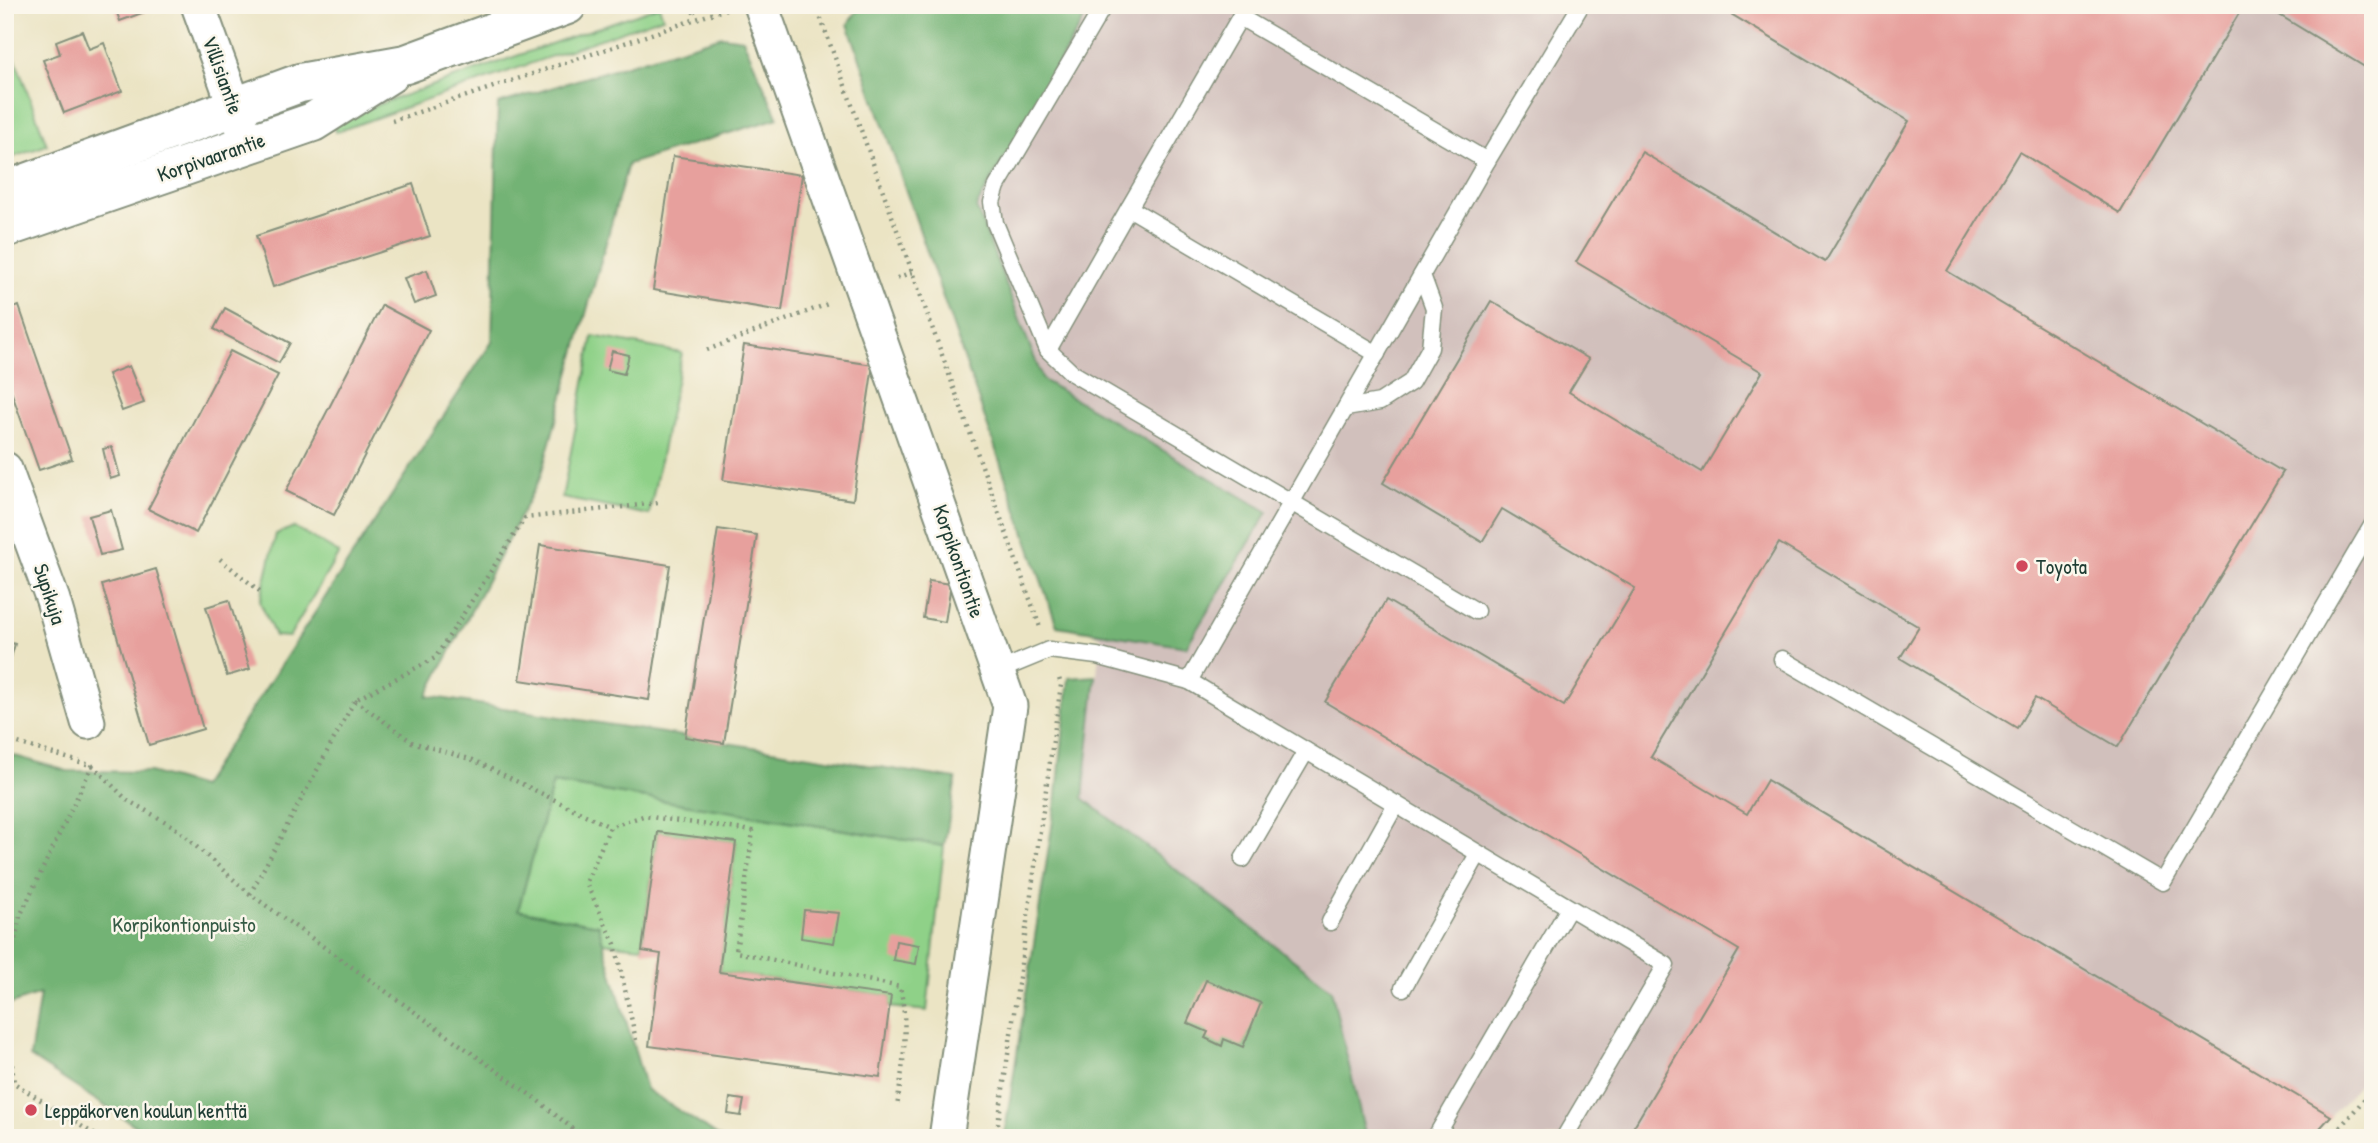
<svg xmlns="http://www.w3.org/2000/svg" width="2378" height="1143" font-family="'Patrick Hand',sans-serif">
<rect width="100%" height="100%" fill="#fbf7ec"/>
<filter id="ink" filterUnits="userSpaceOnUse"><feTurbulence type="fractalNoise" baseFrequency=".0143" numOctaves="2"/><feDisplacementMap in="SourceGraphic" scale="14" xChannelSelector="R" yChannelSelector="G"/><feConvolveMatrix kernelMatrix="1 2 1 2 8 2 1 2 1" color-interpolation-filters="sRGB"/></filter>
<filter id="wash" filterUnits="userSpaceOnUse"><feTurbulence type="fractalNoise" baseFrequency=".00686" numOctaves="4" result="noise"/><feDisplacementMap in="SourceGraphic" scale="28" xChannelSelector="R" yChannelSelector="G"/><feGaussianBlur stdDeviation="1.57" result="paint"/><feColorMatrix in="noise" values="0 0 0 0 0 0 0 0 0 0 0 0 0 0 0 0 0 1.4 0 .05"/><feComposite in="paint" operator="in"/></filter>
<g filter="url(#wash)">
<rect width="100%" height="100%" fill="#ebe4c4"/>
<polygon fill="#d1c0bc" points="884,5 2373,5 2373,1069 2311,1138 1366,1138 1331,989 1083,798 1101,637 1087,630"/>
<g fill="#8fd188" stroke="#57875e" stroke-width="2">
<polygon points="659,6 663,17 336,132 331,121"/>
<polygon points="5,31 47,145 5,160"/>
<polygon points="593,336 682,353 649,515 562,498"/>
<polygon points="294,527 339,553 289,637 275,636 260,602 276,534"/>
<polygon points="553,783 944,846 927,1011 889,1007 890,996 719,972 736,842 658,832 642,947 603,943 598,925 518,911"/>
</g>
<g fill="#73b374" stroke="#497854" stroke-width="2">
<polygon points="861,5 1092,5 976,207 1043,380 1268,512 1186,647 1057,626 848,24"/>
<polygon points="722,36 743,39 778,118 628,164 540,478 427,696 956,779 944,846 553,783 518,910 598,925 646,1089 721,1138 154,1138 30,1057 40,994 5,1006 5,753 67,771 150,772 201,787 492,342 498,104"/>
<polygon points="1096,676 1083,798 1331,989 1366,1138 1004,1138 1057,794 1069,678"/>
</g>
<g id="blocks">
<g fill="#e7a09d">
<polygon points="114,5 151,5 153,9 120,21"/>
<polygon points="1716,5 2244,5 2120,213 2019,152 1947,271 2283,472 2118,747 2035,698 2017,728 1900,658 1919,627 1779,543 1651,757 1747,814 1767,780 2331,1116 2311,1138 1627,1138 1739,950 1325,702 1386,600 1564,706 1635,588 1502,509 1482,542 1383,483 1491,301 1589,359 1569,392 1702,472 1762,372 1576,262 1642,152 1825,262 1909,121"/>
<polygon points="2263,5 2373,5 2373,72"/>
<polygon points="82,31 89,49 104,43 122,91 64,113 43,60 60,54 56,41"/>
<polygon points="673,156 802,175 782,311 653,290"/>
<polygon points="413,184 430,236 273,287 256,236"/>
<polygon points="427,270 436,296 414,304 404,278"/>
<polygon points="382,305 429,330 334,515 286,491"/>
<polygon points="19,306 72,459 39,470 5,374 5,311"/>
<polygon points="225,308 290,343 279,363 214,329"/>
<polygon points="744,345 873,365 853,500 723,480"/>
<polygon points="230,351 278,375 196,533 148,509"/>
<polygon points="612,351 629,355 624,374 607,370"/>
<polygon points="129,366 144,403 122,411 108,374"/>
<polygon points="112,447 120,476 110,479 103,449"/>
<polygon points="111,510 122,550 100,555 89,516"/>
<polygon points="718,529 757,535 724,743 685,737"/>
<polygon points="540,545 670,565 649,700 520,680"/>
<polygon points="156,569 203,729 149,745 102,585"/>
<polygon points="929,581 951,584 945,622 923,618"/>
<polygon points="229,600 250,669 227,676 206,607"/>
<polygon points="5,641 15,644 6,675 5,674"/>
<polygon points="658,832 736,842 719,972 891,996 880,1077 649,1046 661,954 642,951"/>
<polygon points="804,910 839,913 834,943 801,938"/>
<polygon points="896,941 919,945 916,964 893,960"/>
<polygon points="1206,980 1261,1003 1243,1047 1224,1039 1222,1046 1205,1038 1208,1032 1187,1023"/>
<polygon points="730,1098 744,1100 741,1116 728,1114"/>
</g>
</g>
</g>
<g filter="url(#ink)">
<use href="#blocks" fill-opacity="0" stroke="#85907c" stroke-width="2"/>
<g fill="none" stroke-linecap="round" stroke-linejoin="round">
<g stroke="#85907c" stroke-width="19">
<g id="service">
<polyline points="1104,5 997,186 992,202 995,223 1048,350 1072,373 1476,611"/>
<polyline points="1240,17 1487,161"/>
<polyline points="1129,208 1247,5"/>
<polyline points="1048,350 1129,208 1377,354"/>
<polyline points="1346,408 1380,402 1411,382 1430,348 1434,308 1422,275"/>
<polyline points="1782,659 2163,882 2373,524"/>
<polyline points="998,671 1049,650 1097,656 1189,681 1666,965 1564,1138"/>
<polyline points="1189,681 1487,161 1581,5"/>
<polyline points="1243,859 1306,751"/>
<polyline points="1330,922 1396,804"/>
<polyline points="1403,988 1478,854"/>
<polyline points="1435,1138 1569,908"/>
</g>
</g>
<g stroke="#85907c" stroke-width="37">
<g id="minor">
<polyline points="198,5 244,132"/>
<polyline points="761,5 1010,706 946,1138"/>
<polyline points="5,469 53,600 88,722"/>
</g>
</g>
<g stroke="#85907c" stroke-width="42">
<g id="tertiary">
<polyline points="5,191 300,83 406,64 567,5"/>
<polyline points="5,228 313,122 389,74"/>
</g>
</g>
<g stroke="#85907c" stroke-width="4.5" stroke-dasharray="2 5" stroke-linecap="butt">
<polyline points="691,5 696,18"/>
<polyline points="816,5 1040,627"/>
<polyline points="392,121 726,9"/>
<polyline points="897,278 912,272"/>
<polyline points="707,350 830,303"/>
<polyline points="220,559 262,593"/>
<polyline points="355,700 412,742 473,760 610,827"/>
<polyline points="5,739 93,766 127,800 173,826 250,894 536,1099 584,1138"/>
<polyline points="250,894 355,700 435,658 525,518 658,503"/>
<polyline points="5,987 20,916 93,764"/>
<polyline points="5,1002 14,1083 100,1138"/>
<path d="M 636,1040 L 615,944 L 586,883 L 610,827 L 643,816 L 753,831 L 736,952 L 900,987 C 909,1028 903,1066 897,1107"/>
<polyline points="996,1138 1061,685 1059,678"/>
<polyline points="2331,1138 2373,1089"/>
</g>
<use href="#service" stroke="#fff" stroke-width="16"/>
<use href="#minor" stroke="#fff" stroke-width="33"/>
<use href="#tertiary" stroke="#fff" stroke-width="38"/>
</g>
</g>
<g fill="#d1495b" stroke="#fbf7ec" stroke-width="2.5">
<circle cx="2022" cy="566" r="7"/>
<circle cx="31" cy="1110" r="7"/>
</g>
<g text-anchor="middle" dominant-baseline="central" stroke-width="5" stroke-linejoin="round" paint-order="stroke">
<g font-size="21" fill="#1f3d34" stroke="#fbf7ec">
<text transform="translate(223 75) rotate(70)">Villisiantie</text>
<text transform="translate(211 157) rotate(-19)">Korpivaarantie</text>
<text transform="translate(959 561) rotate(71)">Korpikontiontie</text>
<text transform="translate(50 594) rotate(72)">Supikuja</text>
</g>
<g font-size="21" fill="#1f3d34" stroke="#fbf7ec" text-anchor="start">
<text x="2036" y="566">Toyota</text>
<text x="45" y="1110">Leppäkorven koulun kenttä</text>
</g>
<g font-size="21" fill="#355b45" stroke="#fbf7ec">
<text x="184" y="924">Korpikontionpuisto</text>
</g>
</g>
<rect width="2378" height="1143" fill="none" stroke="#fbf7ec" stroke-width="28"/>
</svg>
